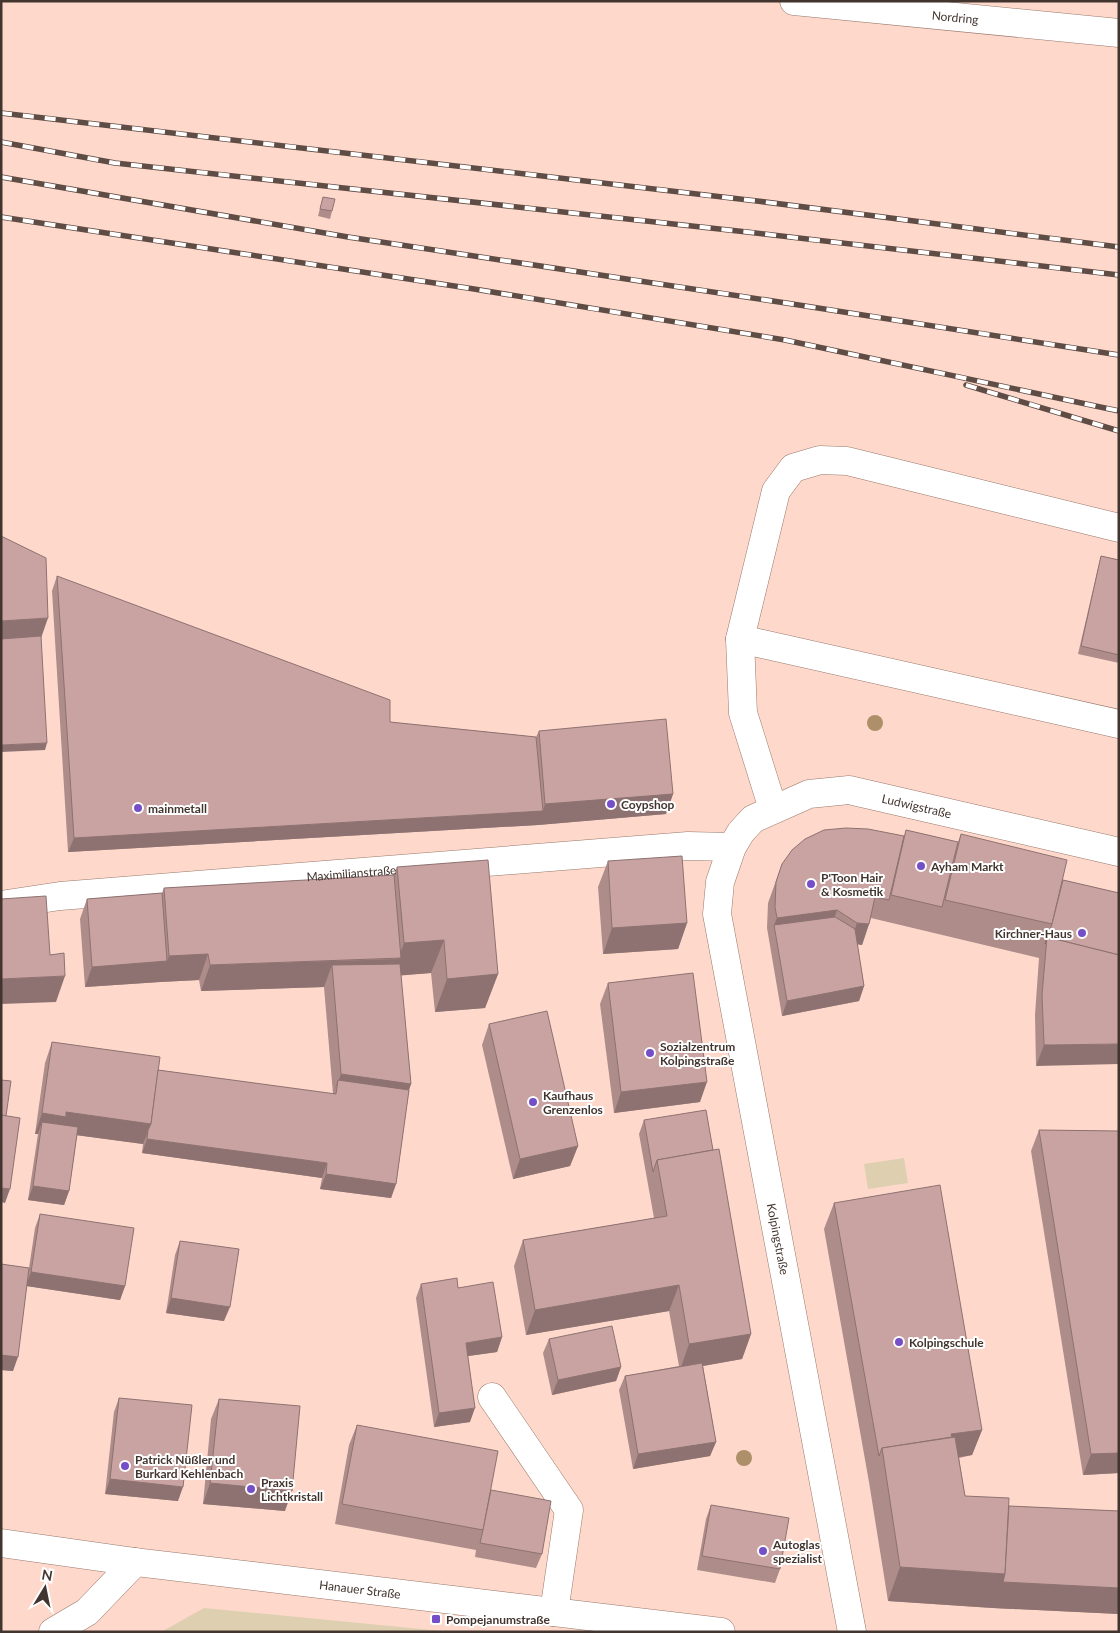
<svg xmlns="http://www.w3.org/2000/svg" width="1120" height="1633" font-family="Lato,sans-serif">
<rect width="100%" height="100%" fill="#fed9cb"/>
<g fill="#decfb1">
<polygon points="904,1158 908,1183 868,1189 864,1164"/>
<polygon points="204,1608 452,1632 161,1632"/>
</g>
<g fill="none" stroke-linecap="round" stroke-linejoin="round">
<g stroke="#99786b" stroke-width="29">
<g id="minor">
<polyline points="740,639 1119,724"/>
<polyline points="773,809 743,713 740,639 776,491 793,468 820,460 847,461 1119,528"/>
<path id="s1" d="M 1,905 L 60,896 L 688,846 L 732,847"/>
<polyline points="492,1397 569,1510 554,1612"/>
<polyline points="53,1632 87,1612 135,1562"/>
<path id="s2" d="M 852,1632 L 717,914 L 720,882 L 732,847 L 741,832 L 753,819 L 809,794 L 849,790 L 1119,852"/>
</g>
</g>
<g stroke="#99786b" stroke-width="29">
<g id="major">
<path id="s3" d="M 794,1 L 1119,33"/>
<path id="s4" d="M 1,1543 L 135,1562 L 721,1632"/>
</g>
</g>
<use href="#minor" stroke="#fff" stroke-width="28"/>
<use href="#major" stroke="#fff" stroke-width="28"/>
<g stroke="#5e4c45" stroke-width="5.5">
<g id="rail">
<polyline points="1,113 757,201 1119,247"/>
<polyline points="1,142 115,163 747,232 1119,275"/>
<polyline points="1,177 348,237 786,303 1119,355"/>
<polyline points="1,217 474,289 785,340 1119,411"/>
<polyline points="966,385 1119,431"/>
</g>
</g>
<use href="#rail" stroke="#fff" stroke-width="4" stroke-dasharray="11" stroke-linecap="butt"/>
</g>
<g fill="#ad8f69">
<circle cx="875" cy="723" r="8"/>
<circle cx="744" cy="1458" r="8"/>
</g>
<g fill="#ad8c8a">
<polygon points="323,197 332,211 330,219 318,216"/>
<polygon points="1101,556 1119,560 1119,663 1078,654 1099,564"/>
<polygon points="57,576 390,722 536,737 539,731 673,794 666,814 538,825 68,852 52,591"/>
<polygon points="906,830 958,842 961,834 1063,880 1119,893 1036,1066 1035,1015 1039,958 871,918 862,945 857,944 864,986 859,1001 782,1016 767,928 768,903 782,864 904,836"/>
<polygon points="608,861 687,923 678,949 603,954 598,887"/>
<polygon points="397,867 498,974 485,1008 435,1012 431,973 401,975 411,1084 409,1090 396,1184 391,1198 320,1189 322,1178 142,1153 143,1144 77,1135 69,1191 64,1205 28,1200 38,1134 35,1134 45,1063 52,1042 158,1070 333,1094 324,987 201,991 199,980 160,982 85,987 80,919 87,899 162,893 164,888 394,875"/>
<polygon points="608,983 700,1102 614,1113 600,1004"/>
<polygon points="489,1024 578,1146 570,1166 513,1179 482,1045"/>
<polygon points="644,1120 713,1150 751,1334 742,1359 703,1366 716,1442 710,1456 633,1469 619,1390 625,1376 679,1366 669,1311 526,1335 514,1266 523,1240 654,1218 639,1134"/>
<polygon points="1039,1130 1119,1131 1119,1473 1083,1475 1031,1151"/>
<polygon points="834,1203 982,1430 972,1455 959,1458 965,1496 1009,1506 1119,1511 1119,1614 993,1608 888,1601 869,1482 824,1229"/>
<polygon points="40,1214 125,1286 120,1300 27,1286 13,1371 1,1370 1,1264 29,1268 35,1228"/>
<polygon points="180,1241 224,1321 166,1313 175,1255"/>
<polygon points="421,1284 458,1288 502,1337 497,1352 468,1356 470,1422 434,1427 416,1298"/>
<polygon points="549,1339 621,1367 616,1381 552,1395 543,1353"/>
<polygon points="119,1398 178,1501 105,1494 114,1412"/>
<polygon points="219,1399 285,1511 203,1504 211,1419"/>
<polygon points="357,1425 491,1490 542,1554 536,1568 475,1557 476,1550 335,1524 349,1445"/>
<polygon points="711,1505 780,1569 775,1583 697,1570 706,1519"/>
</g>
<g fill="#8d7271">
<polygon points="48,618 39,644 1,646 1,621"/>
<polygon points="47,743 45,750 1,752 1,745"/>
<polygon points="673,794 666,814 538,825 68,852 74,838 543,811 545,804"/>
<polygon points="837,910 830,931 774,925 777,918"/>
<polygon points="687,923 678,949 603,954 612,928"/>
<polygon points="857,923 869,924 862,945 850,943"/>
<polygon points="444,940 431,973 395,976 332,965 324,987 201,991 210,965 398,959 404,943"/>
<polygon points="208,954 199,980 160,982 85,987 92,967 167,961 169,956"/>
<polygon points="498,974 485,1008 435,1012 447,979"/>
<polygon points="65,976 56,1002 1,1004 1,979"/>
<polygon points="864,986 859,1001 782,1016 787,1001"/>
<polygon points="1119,1044 1119,1064 1036,1066 1044,1045"/>
<polygon points="341,1074 411,1084 404,1104 338,1080 333,1094"/>
<polygon points="707,1082 700,1102 614,1113 621,1092"/>
<polygon points="66,1112 151,1124 143,1144 60,1133 42,1122 38,1134 35,1134 42,1113"/>
<polygon points="147,1139 327,1163 322,1178 142,1153"/>
<polygon points="578,1146 570,1166 513,1179 520,1159"/>
<polygon points="326,1174 396,1184 391,1198 320,1189"/>
<polygon points="33,1186 69,1191 64,1205 28,1200"/>
<polygon points="1,1188 10,1189 5,1203 1,1202"/>
<polygon points="31,1272 125,1286 120,1300 26,1286"/>
<polygon points="679,1285 669,1311 526,1335 535,1310"/>
<polygon points="171,1298 230,1307 224,1321 166,1313"/>
<polygon points="751,1334 742,1359 680,1370 689,1344"/>
<polygon points="502,1337 497,1352 461,1357 466,1343"/>
<polygon points="1,1355 18,1357 13,1371 1,1370"/>
<polygon points="621,1367 616,1381 552,1395 558,1380"/>
<polygon points="475,1408 470,1422 434,1427 439,1413"/>
<polygon points="982,1430 972,1455 947,1459 951,1434"/>
<polygon points="716,1442 710,1456 633,1469 638,1454"/>
<polygon points="1119,1453 1119,1473 1083,1475 1091,1454"/>
<polygon points="110,1479 183,1487 178,1501 105,1494"/>
<polygon points="210,1483 292,1491 285,1511 203,1504"/>
<polygon points="900,1567 1005,1574 1119,1588 1119,1614 993,1608 888,1601"/>
</g>
<g fill="#c9a3a1" stroke="#8d7271">
<polygon points="323,197 335,199 332,211 320,209"/>
<polygon points="1,536 46,558 48,618 1,621"/>
<polygon points="1101,556 1119,560 1119,655 1081,646"/>
<polygon points="57,576 390,700 390,722 536,737 543,811 74,838"/>
<polygon points="41,636 47,743 1,745 1,639"/>
<polygon points="666,719 673,794 545,804 539,731"/>
<polygon points="846,828 868,829 904,836 889,900 875,897 869,924 857,923 837,910 777,918 775,907 776,882 782,864 792,850 805,839 824,830"/>
<polygon points="906,830 958,842 942,907 891,895"/>
<polygon points="961,834 1067,860 1052,924 945,900"/>
<polygon points="682,856 687,923 612,928 608,861"/>
<polygon points="488,860 498,974 447,979 444,940 404,943 397,867"/>
<polygon points="394,875 401,958 210,965 208,954 169,956 164,888"/>
<polygon points="1063,880 1119,893 1119,955 1047,937 1045,944 1052,924"/>
<polygon points="162,893 167,961 92,967 87,899"/>
<polygon points="46,896 50,955 64,953 65,976 1,979 1,899"/>
<polygon points="835,917 855,929 864,986 787,1001 774,925"/>
<polygon points="1047,937 1119,955 1119,1044 1044,1045 1042,995"/>
<polygon points="400,964 411,1084 341,1074 332,965"/>
<polygon points="693,973 707,1082 621,1092 608,983"/>
<polygon points="547,1011 578,1146 520,1159 489,1024"/>
<polygon points="52,1042 160,1057 151,1124 66,1112 66,1117 42,1113"/>
<polygon points="158,1070 336,1094 338,1080 409,1090 396,1184 326,1174 327,1163 147,1139 148,1130 151,1124"/>
<polygon points="1,1080 11,1081 6,1116 1,1115"/>
<polygon points="706,1110 713,1150 657,1160 653,1172 644,1120"/>
<polygon points="1,1115 20,1118 10,1189 1,1188"/>
<polygon points="42,1122 78,1127 69,1191 33,1186"/>
<polygon points="1039,1130 1119,1131 1119,1453 1091,1454"/>
<polygon points="719,1149 751,1334 689,1344 679,1285 535,1310 523,1240 667,1216 657,1160"/>
<polygon points="940,1185 982,1430 951,1434 952,1437 882,1448 879,1456 834,1203"/>
<polygon points="40,1214 134,1228 125,1286 31,1272"/>
<polygon points="180,1241 239,1249 230,1307 171,1298"/>
<polygon points="1,1264 29,1268 18,1357 1,1355"/>
<polygon points="457,1278 458,1288 493,1282 502,1337 466,1343 475,1408 439,1413 421,1284"/>
<polygon points="612,1326 621,1367 558,1380 549,1339"/>
<polygon points="702,1363 716,1442 638,1454 625,1376"/>
<polygon points="119,1398 192,1405 183,1487 110,1479"/>
<polygon points="219,1399 300,1406 292,1491 210,1483"/>
<polygon points="357,1425 498,1451 483,1530 342,1504"/>
<polygon points="955,1437 965,1496 1009,1498 1005,1574 900,1567 882,1448"/>
<polygon points="491,1490 551,1501 542,1554 480,1543 483,1530"/>
<polygon points="711,1505 789,1518 780,1569 702,1556"/>
<polygon points="1009,1506 1119,1511 1119,1588 1003,1582 1005,1574"/>
</g>
<g fill="#754fc8" stroke="#fff" stroke-width="2">
<circle cx="611" cy="804" r="5"/>
<circle cx="138" cy="808" r="5"/>
<circle cx="921" cy="866" r="5"/>
<circle cx="811" cy="884" r="5"/>
<circle cx="1082" cy="933" r="5"/>
<circle cx="650" cy="1053" r="5"/>
<circle cx="533" cy="1102" r="5"/>
<circle cx="899" cy="1342" r="5"/>
<circle cx="125" cy="1466" r="5"/>
<circle cx="251" cy="1489" r="5"/>
<circle cx="763" cy="1551" r="5"/>
<rect x="431" y="1614" width="10" height="10" rx="2.5"/>
</g>
<g text-anchor="middle" dominant-baseline="central" stroke-width="4" stroke-linejoin="round" paint-order="stroke">
<g font-size="12" fill="#42342e" stroke="#fff">
<text stroke="none"><textPath href="#s3" startOffset="162">Nordring</textPath></text>
<text stroke="none"><textPath href="#s2" startOffset="1006">Ludwigstraße</textPath></text>
<text stroke="none"><textPath href="#s1" startOffset="352">Maximilianstraße</textPath></text>
<text transform="translate(778 1239) rotate(79)">Kolpingstraße</text>
<text stroke="none"><textPath href="#s4" startOffset="362">Hanauer Straße</textPath></text>
</g>
<g font-size="12" font-weight="bold" fill="#42342e" stroke="#fff" text-anchor="start">
<text x="621" y="804">Coypshop</text>
<text x="148" y="808">mainmetall</text>
<text x="931" y="866">Ayham Markt</text>
<text x="821" y="877">P'Toon Hair<tspan x="821" dy="14">&amp; Kosmetik</tspan></text>
<text x="1072" y="933" text-anchor="end">Kirchner-Haus</text>
<text x="660" y="1046">Sozialzentrum<tspan x="660" dy="14">Kolpingstraße</tspan></text>
<text x="543" y="1095">Kaufhaus<tspan x="543" dy="14">Grenzenlos</tspan></text>
<text x="909" y="1342">Kolpingschule</text>
<text x="135" y="1459">Patrick Nüßler und<tspan x="135" dy="14">Burkard Kehlenbach</tspan></text>
<text x="261" y="1482">Praxis<tspan x="261" dy="14">Lichtkristall</tspan></text>
<text x="773" y="1544">Autoglas<tspan x="773" dy="14">spezialist</tspan></text>
<text x="446" y="1619">Pompejanumstraße</text>
</g>
</g>
<rect width="1120" height="1633" fill="none" stroke="#42342e" stroke-width="5"/>
<g transform="translate(45 1588) rotate(10)" stroke="#ffffff" stroke-width="4" paint-order="stroke">
<path d="M0-4L9 19L0 12L-9 19Z" fill="#42342e"/>
<text y="-8" font-size="14" font-weight="bold" text-anchor="middle" fill="#42342e">N</text>
</g>
</svg>
